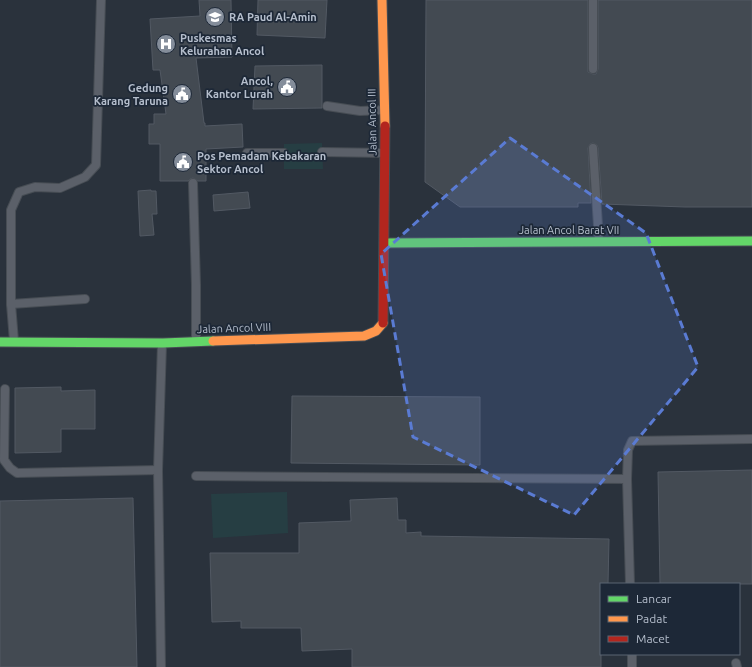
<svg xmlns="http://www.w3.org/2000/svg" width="752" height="667" font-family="Ubuntu,sans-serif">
<rect width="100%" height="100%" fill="#2a323c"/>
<g fill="#263e43">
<polygon points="322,143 323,169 284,169 284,144"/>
<polygon points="287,492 288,533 213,538 211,494"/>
</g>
<g fill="#434a52" stroke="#525963">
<polygon points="199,0 231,0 232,57 196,58 204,123 205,123 205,126 242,124 243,147 206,149 206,181 198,181 193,178 190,179 188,181 160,181 160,144 149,144 149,124 154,124 154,114 166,114 160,70 153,70 150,19 200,16"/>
<polygon points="258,0 327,0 325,38 257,35"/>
<polygon points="426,0 588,0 588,72 593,74 596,74 598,69 598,0 752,0 752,207 685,207 602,204 598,148 597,145 593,143 590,144 588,148 591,203 578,203 578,207 460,207 425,182"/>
<polygon points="322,65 322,108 253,109 255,66"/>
<polygon points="151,190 151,191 156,191 157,214 152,214 154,235 140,236 138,191"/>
<polygon points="248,192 250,208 214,211 213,195"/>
<polygon points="61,387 61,391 95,390 95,429 61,429 61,452 15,453 15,388"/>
<polygon points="292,396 480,397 480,465 291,463"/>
<polygon points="752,470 752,584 660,584 658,472"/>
<polygon points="133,498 137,667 0,667 0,501"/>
<polygon points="397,498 398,520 406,520 406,533 421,532 421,536 609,539 608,584 601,584 601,667 352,667 352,649 302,651 301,628 241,628 241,621 212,622 210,553 299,553 299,523 351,521 350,500"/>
</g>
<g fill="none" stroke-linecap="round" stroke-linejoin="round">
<g stroke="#474d54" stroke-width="10">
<g id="lane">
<polyline points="593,0 593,69"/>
<polyline points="327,106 360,111 384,110"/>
<polyline points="593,148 599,241"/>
<polyline points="322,152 384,153"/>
<polyline points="247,153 284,153"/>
<polyline points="193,183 196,285 196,341"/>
<polyline points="11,304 85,299"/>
<polyline points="14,341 11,304 11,210 19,192 35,187 60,188 85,177 96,165 101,0"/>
<polyline points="5,389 4,460 10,468 17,473 158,470"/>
<polyline points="196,476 627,479"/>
<polyline points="630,584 627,479 628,450 632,441 752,439"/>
<polyline points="632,654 632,667"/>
<polyline points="736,663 737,667"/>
<polyline points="161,667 158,470 162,344"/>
</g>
</g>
<g stroke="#474d54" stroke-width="11">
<g id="fast">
<polyline points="385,243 752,241"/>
<polyline points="0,342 163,343 213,341"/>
</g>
</g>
<g stroke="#474d54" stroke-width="11">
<g id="slow">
<polyline points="382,0 385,126"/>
<polyline points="213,341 364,336 376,331 383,323"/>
</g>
</g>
<g stroke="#474d54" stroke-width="11">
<polyline id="jam" points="383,323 385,126"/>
</g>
<use href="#lane" stroke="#5b6069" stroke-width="8"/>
<use href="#fast" stroke="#63d668" stroke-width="9"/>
<use href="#slow" stroke="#ff974d" stroke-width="9"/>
<use href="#jam" stroke="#b3261e" stroke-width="9"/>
</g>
<path fill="#5a7bd3" fill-opacity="0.2" stroke="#5a7bd3" stroke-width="3" stroke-dasharray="8 5" stroke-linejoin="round" d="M 510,138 L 646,233 L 698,367 L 574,515 L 413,437 L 381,254 Z"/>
<defs>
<g id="school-disc" transform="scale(1)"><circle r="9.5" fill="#848d9a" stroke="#1d2837"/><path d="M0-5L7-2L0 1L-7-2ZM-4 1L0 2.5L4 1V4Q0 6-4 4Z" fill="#fff"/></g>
<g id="hospital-disc" transform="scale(1)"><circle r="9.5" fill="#848d9a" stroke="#1d2837"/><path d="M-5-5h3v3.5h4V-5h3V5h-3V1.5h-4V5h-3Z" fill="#fff"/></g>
<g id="civic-disc" transform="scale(1)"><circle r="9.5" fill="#848d9a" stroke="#1d2837"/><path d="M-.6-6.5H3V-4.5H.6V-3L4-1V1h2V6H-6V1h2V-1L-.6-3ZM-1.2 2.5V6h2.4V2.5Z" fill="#fff"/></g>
</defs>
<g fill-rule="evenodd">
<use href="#school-disc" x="215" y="17"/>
<use href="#hospital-disc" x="166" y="44"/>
<use href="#civic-disc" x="287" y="87"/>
<use href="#civic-disc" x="182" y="94"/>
<use href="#civic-disc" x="183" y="162"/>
</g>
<g text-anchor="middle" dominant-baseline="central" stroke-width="3.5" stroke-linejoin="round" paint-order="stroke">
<g font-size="11" font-weight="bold" fill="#b5becc" stroke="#1d2837" text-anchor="start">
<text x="229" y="17">RA Paud Al-Amin</text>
<text x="180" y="38">Puskesmas<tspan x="180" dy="13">Kelurahan Ancol</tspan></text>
<text x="273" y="81" text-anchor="end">Ancol,<tspan x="273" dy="13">Kantor Lurah</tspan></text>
<text x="168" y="88" text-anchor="end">Gedung<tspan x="168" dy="13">Karang Taruna</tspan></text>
<text x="197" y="156">Pos Pemadam Kebakaran<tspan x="197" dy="13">Sektor Ancol</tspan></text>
</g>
<g font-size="11" fill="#b5becc" stroke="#1d2837">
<text transform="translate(372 122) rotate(-91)">Jalan Ancol III</text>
<text x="569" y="230">Jalan Ancol Barat VII</text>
<text transform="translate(234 328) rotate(-2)">Jalan Ancol VIII</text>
</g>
</g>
<rect x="600" y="583" width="140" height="72" fill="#1d2837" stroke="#5a6473"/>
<rect x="608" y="596" width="20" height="6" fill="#63d668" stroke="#5a6473"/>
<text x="636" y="603" font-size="12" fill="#b5becc">Lancar</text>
<rect x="608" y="616" width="20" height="6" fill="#ff974d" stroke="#5a6473"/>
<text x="636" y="623" font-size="12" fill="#b5becc">Padat</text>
<rect x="608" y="636" width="20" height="6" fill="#b3261e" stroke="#5a6473"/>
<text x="636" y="643" font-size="12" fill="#b5becc">Macet</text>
</svg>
